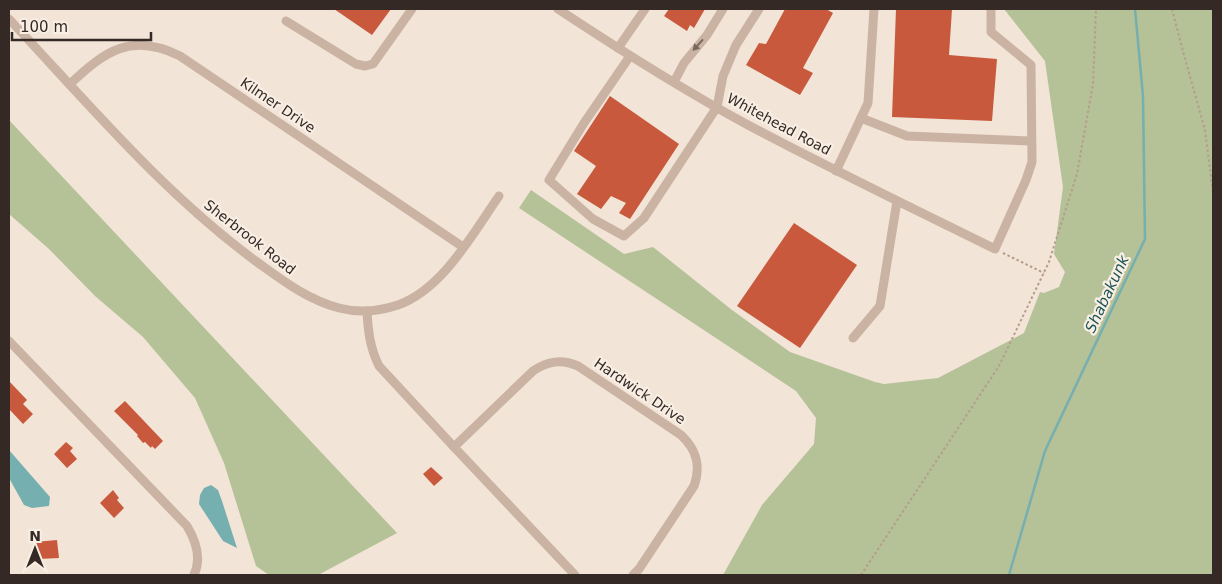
<svg xmlns="http://www.w3.org/2000/svg" width="1222" height="584" font-family="'DejaVu Sans',sans-serif">
<rect width="100%" height="100%" fill="#f2e4d7"/>
<g fill="#b5c197">
<polygon points="1004,9 1213,9 1213,575 723,575 762,505 814,444 816,418 796,391 519,208 531,190 624,254 653,247 732,310 790,352 875,382 884,384 938,378 1024,333 1040,292 1044,293 1059,287 1065,272 1054,254 1063,187 1045,61"/>
<polygon points="9,120 397,533 318,575 269,575 256,566 224,463 195,398 143,337 95,296 49,249 9,214"/>
</g>
<g fill="#76afaf">
<polygon points="9,450 50,497 49,506 32,508 24,505 9,478"/>
<polygon points="211,485 218,490 222,501 237,548 223,541 199,504 200,495 204,488"/>
</g>
<g fill="none" stroke-linecap="round" stroke-linejoin="round">
<polyline stroke="#76afaf" stroke-width="2.5" points="1009,575 1045,451 1145,239 1143,96 1135,9"/>
</g>
<g fill="#c9593d">
<polygon points="334,9 391,9 372,35"/>
<polygon points="669,9 705,9 694,28 690,25 687,31 664,16"/>
<polygon points="785,9 826,9 833,13 803,68 813,73 800,95 746,65 759,43 766,44"/>
<polygon points="896,9 952,9 949,55 997,59 992,121 892,117"/>
<polygon points="610,96 679,144 630,219 619,213 626,203 611,196 601,209 577,194 596,166 574,151"/>
<polygon points="794,223 857,265 800,348 737,306"/>
<polygon points="9,381 27,400 23,404 33,414 23,424 9,409"/>
<polygon points="125,401 163,441 155,449 152,446 151,448 145,442 143,443 137,436 138,435 114,411"/>
<polygon points="66,442 73,448 70,451 77,459 67,468 54,454"/>
<polygon points="431,467 443,478 434,486 423,474"/>
<polygon points="113,490 119,498 117,500 124,508 114,518 100,503"/>
<polygon points="57,540 59,558 39,559 39,557 36,557 35,542"/>
</g>
<g fill="none" stroke-linecap="round" stroke-linejoin="round">
<g stroke="#b59d8d" stroke-width="2" stroke-dasharray="2.5 2.5" stroke-linecap="butt">
<polyline points="1172,9 1184,55 1205,130 1213,192"/>
<polyline points="1003,253 1044,273"/>
<polyline points="861,575 999,366 1049,262 1077,174 1093,84 1096,9"/>
</g>
<g stroke="#cab3a3" stroke-width="9">
<path d="M 558,9 C 620,50 683,90 748,125 C 829,168 912,208 995,249 L 1026,180 L 1032,162 L 1031,65 L 991,32 L 991,9"/>
<path d="M 9,19 C 88,103 163,193 257,262 C 282,280 308,300 339,308 C 358,313 380,311 398,305 C 443,289 473,233 499,196"/>
<polyline points="286,21 356,64 365,66 373,64 412,9"/>
<polyline points="618,48 645,9"/>
<polyline points="630,56 584,123 549,180 593,219 624,236 644,218 717,107 723,76 736,45 759,9"/>
<polyline points="674,82 684,63 707,35 723,9"/>
<path d="M 70,84 C 105,51 131,32 180,56 L 463,247"/>
<polyline points="861,118 907,136 1031,141"/>
<polyline points="836,171 868,103 874,9"/>
<path d="M 367,311 C 368,331 370,348 379,366 L 454,447"/>
<polyline points="853,338 880,306 897,201"/>
<path d="M 9,341 L 187,526 C 196,541 202,558 194,575"/>
<path d="M 575,575 L 454,447 L 533,371 C 548,361 561,359 578,366 L 681,435 C 697,450 701,466 694,486 L 639,569 L 633,575"/>
</g>
</g>
<defs><path id="oneway-solid" d="M-6-.8H1V-3.2L6.5 0L1 3.2V.8H-6Z" transform="scale(1.25)"/></defs>
<use fill="#78675e" href="#oneway-solid" transform="translate(698 45) rotate(132)"/>
<g text-anchor="middle" dominant-baseline="central" stroke-width="4.5" stroke-linejoin="round" paint-order="stroke">
<g font-size="14" fill="#342925" stroke="#f9eee3">
<text transform="translate(278 105) rotate(34)">Kilmer Drive</text>
<text transform="translate(779 124) rotate(28)">Whitehead Road</text>
<text transform="translate(250 237) rotate(38)">Sherbrook Road</text>
<text transform="translate(640 391) rotate(34)">Hardwick Drive</text>
</g>
<g font-size="15" font-style="italic" fill="#1a5657" stroke="#f9eee3">
<text transform="translate(1107 294) rotate(-65)">Shabakunk</text>
</g>
</g>
<rect width="1222" height="584" fill="none" stroke="#342925" stroke-width="20"/>
<g transform="translate(35 549)" stroke="#f9eee3" stroke-width="4" paint-order="stroke">
<path d="M0-4L9 19L0 12L-9 19Z" fill="#342925"/>
<text y="-8" font-size="14" font-weight="bold" text-anchor="middle" fill="#342925">N</text>
</g>
<path d="M12 32v8h139v-8" fill="none" stroke="#342925" stroke-width="2.5"/>
<text x="20" y="32" font-size="15" fill="#342925" stroke="#f9eee3" stroke-width="4" paint-order="stroke">100 m</text>
</svg>
